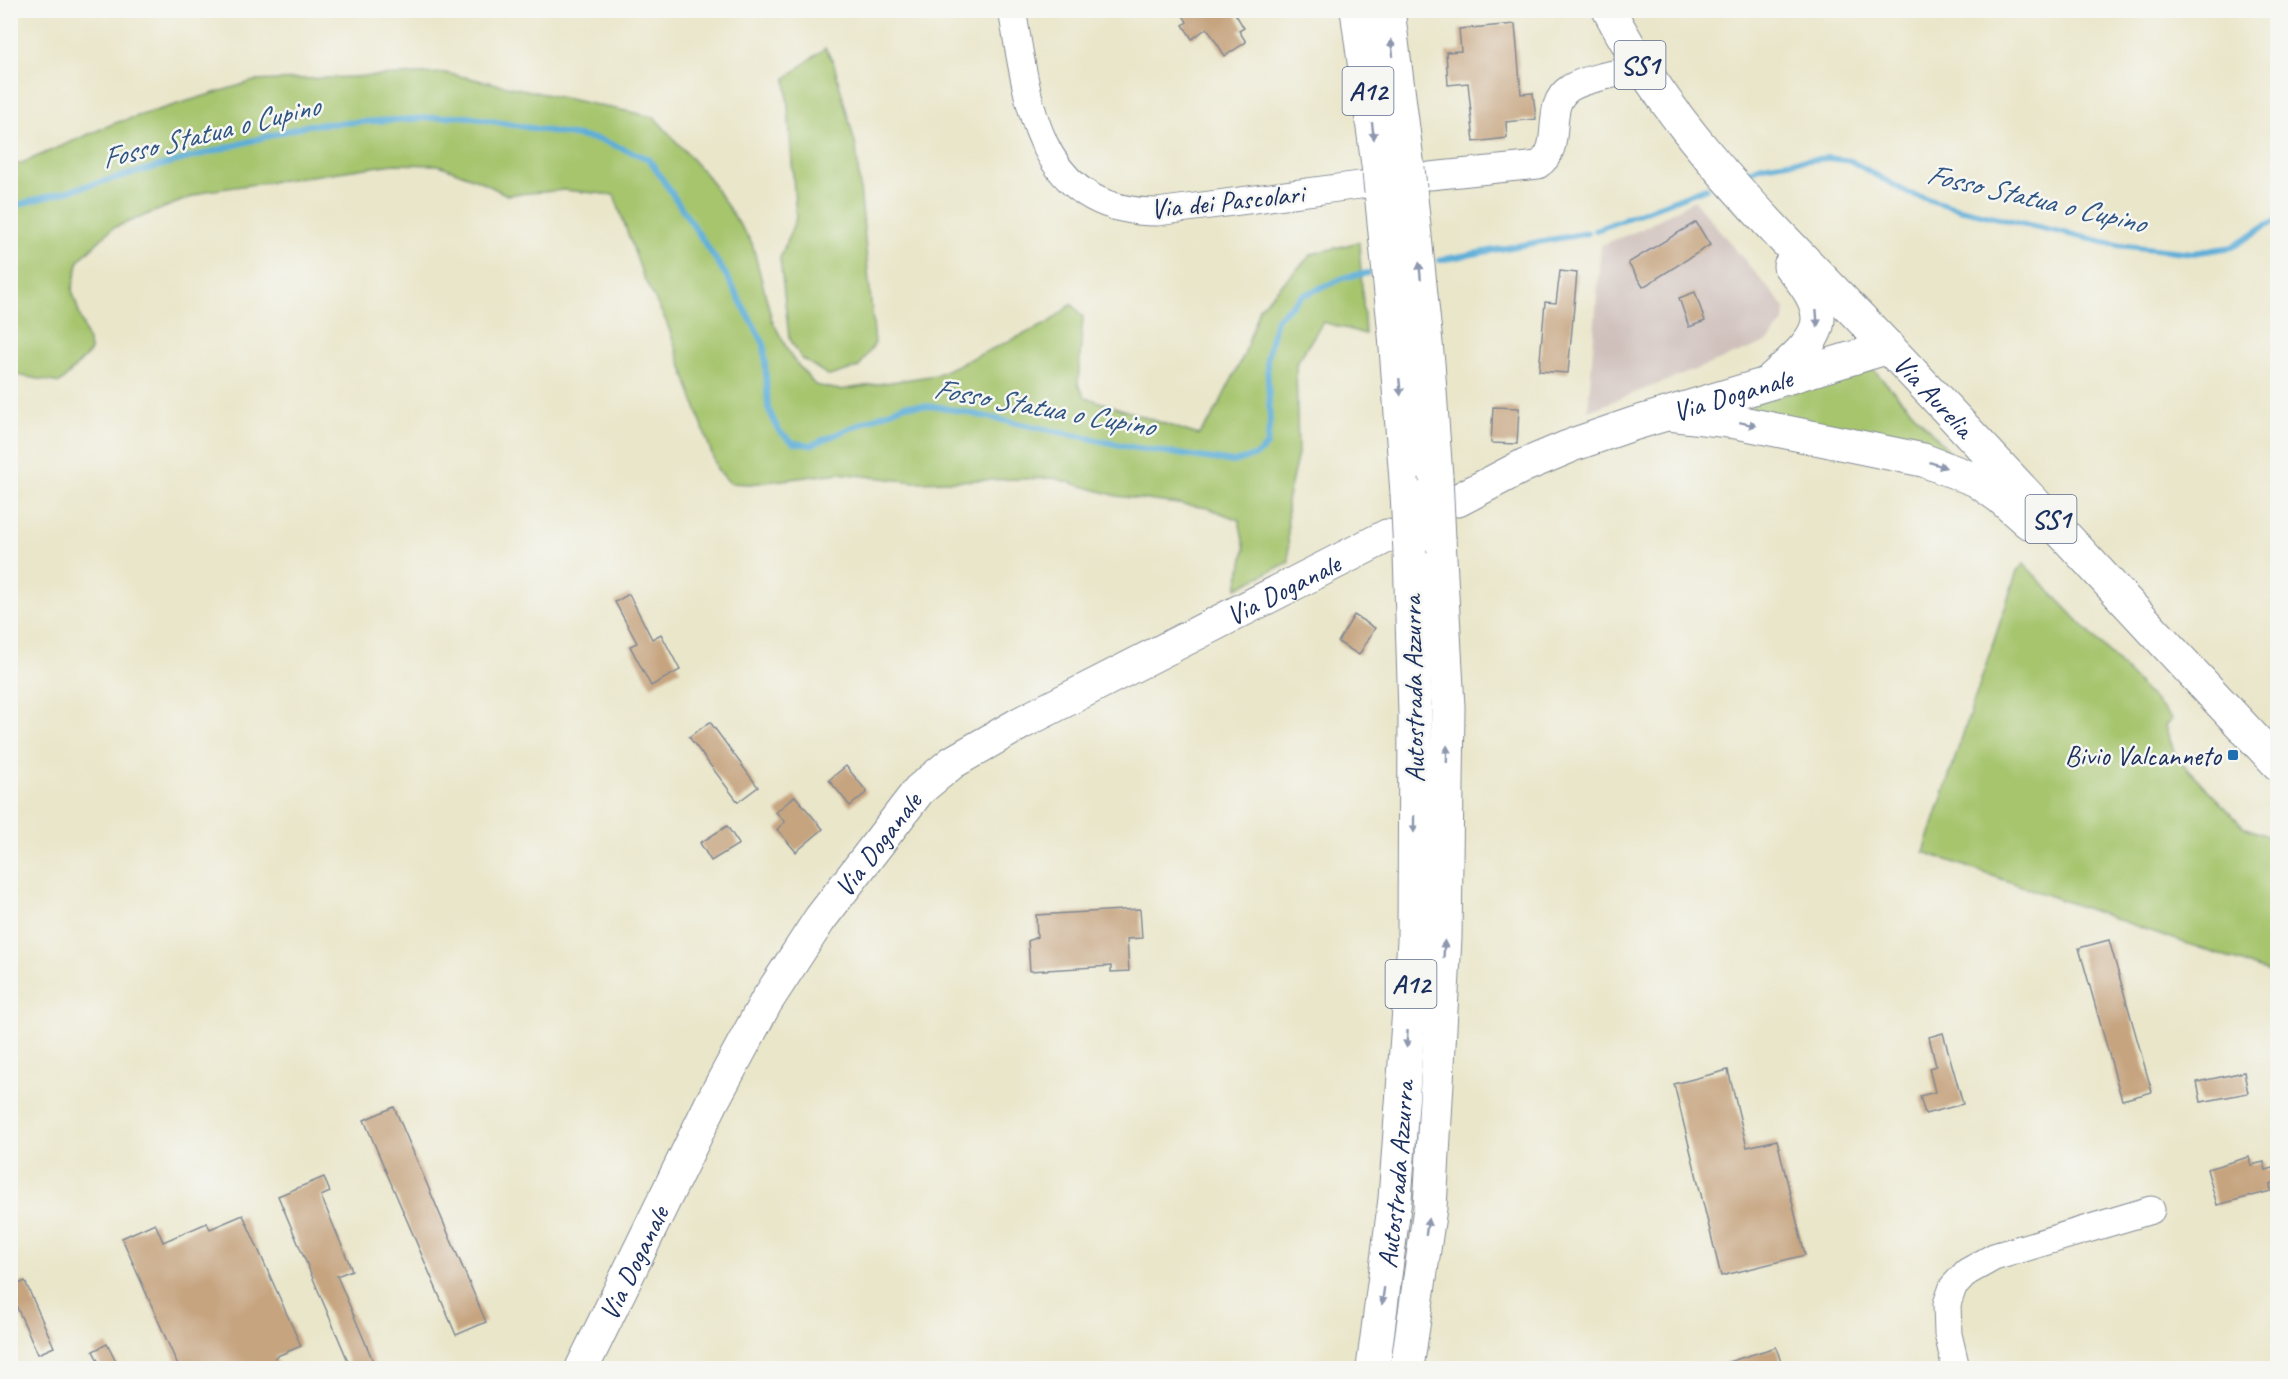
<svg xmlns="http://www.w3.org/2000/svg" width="2288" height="1379" font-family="Caveat,sans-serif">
<rect width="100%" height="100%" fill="#f6f6f2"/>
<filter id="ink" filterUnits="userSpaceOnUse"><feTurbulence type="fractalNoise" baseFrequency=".0167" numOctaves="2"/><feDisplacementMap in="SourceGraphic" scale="12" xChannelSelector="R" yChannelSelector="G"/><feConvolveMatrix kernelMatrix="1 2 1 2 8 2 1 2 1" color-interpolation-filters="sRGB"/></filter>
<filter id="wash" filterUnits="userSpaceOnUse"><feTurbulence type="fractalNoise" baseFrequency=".008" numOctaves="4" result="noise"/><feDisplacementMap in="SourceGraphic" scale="24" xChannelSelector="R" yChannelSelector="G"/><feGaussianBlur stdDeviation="1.35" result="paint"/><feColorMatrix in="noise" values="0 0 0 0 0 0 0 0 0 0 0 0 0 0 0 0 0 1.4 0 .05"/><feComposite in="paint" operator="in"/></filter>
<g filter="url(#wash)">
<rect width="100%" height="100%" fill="#eae6ca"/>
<polygon fill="#cfc0bb" points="1694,200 1785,308 1784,321 1767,342 1588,411 1601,245 1642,229"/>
<g fill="#a6c56d" stroke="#607a66" stroke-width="1.5">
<polygon points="825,48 833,61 856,147 875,343 859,367 829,376 801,358 789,337 780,258 796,218 786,78"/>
<polygon points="445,73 654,117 708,177 752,243 772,320 792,358 815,385 840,390 936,375 1048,323 1072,304 1083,317 1078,384 1085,397 1198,435 1212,418 1244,355 1259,308 1312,254 1359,242 1365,334 1323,322 1296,364 1298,454 1287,501 1289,562 1237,588 1245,549 1239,520 1208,508 1117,496 1054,478 915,482 839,473 750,484 730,483 717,469 667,323 643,276 614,195 564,190 507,195 480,181 439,165 394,164 207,191 113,228 79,260 72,290 91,351 60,383 11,374 11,165 22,163 115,123 254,81"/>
<polygon points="1873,369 1950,452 1754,412 1751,404"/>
<polygon points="2024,564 2172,719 2165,726 2176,757 2244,827 2272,838 2277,833 2277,975 1924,852 2017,571"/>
</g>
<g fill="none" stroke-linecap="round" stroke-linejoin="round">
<g stroke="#5daed8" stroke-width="6">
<polyline points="1749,171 1762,166 1788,162 1828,158 1851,161 1908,193 1959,209 2117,245 2193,253 2233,247 2266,225 2278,221"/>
<polyline points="10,209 24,203 309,125 462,116 601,140 649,159 726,275 764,344 768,408 779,431 794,443 811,445 905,405 940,407 1130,447 1234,462 1257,455 1267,445 1270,421 1267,359 1276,319 1302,296 1346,277 1368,273"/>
<polyline points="1596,230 1706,188"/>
<polyline points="1440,260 1588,233"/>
</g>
</g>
<g id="blocks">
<g fill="#c6a480">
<polygon points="1180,10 1233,10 1244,28 1239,31 1246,42 1225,56 1207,28 1192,39 1183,25 1187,22"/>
<polygon points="1515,24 1521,94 1533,93 1536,119 1506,122 1507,138 1474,142 1468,83 1448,85 1446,52 1461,51 1459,29"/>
<polygon points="1696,222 1710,245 1643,287 1628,263"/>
<polygon points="1560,271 1577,273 1568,373 1539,371 1545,302 1556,303"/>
<polygon points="1695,292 1705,321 1689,327 1679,298"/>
<polygon points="1493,407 1519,408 1517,444 1491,443"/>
<polygon points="629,594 652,639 661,634 680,670 651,686 630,646 637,643 615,602"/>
<polygon points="1354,615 1375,628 1359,655 1338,642"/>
<polygon points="710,722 758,787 738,802 689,737"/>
<polygon points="846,766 867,792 850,806 829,780"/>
<polygon points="795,796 823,829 796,852 777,829 785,822 776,812"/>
<polygon points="727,826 739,844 711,861 700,843"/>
<polygon points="1140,909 1142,938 1127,939 1129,971 1111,972 1111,966 1030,971 1028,941 1037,937 1036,915"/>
<polygon points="2109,940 2152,1092 2122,1100 2079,948"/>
<polygon points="1943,1033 1963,1104 1925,1114 1920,1096 1935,1092 1929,1068 1936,1066 1929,1037"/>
<polygon points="1728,1070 1747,1147 1777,1140 1805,1255 1721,1276 1674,1084"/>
<polygon points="2244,1072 2248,1093 2201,1102 2197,1082"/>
<polygon points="394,1107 486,1322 456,1335 364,1120"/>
<polygon points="2249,1157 2251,1165 2264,1162 2266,1170 2277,1167 2277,1182 2270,1184 2271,1191 2217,1205 2207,1169"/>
<polygon points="324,1177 330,1192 321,1196 352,1270 337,1276 376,1368 351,1368 278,1196"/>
<polygon points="243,1215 301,1346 275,1357 280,1368 179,1368 122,1238 155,1223 163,1242 207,1223 210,1229"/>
<polygon points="25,1281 54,1347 38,1354 10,1292 10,1288"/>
<polygon points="107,1344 119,1368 102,1368 93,1351"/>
<polygon points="1776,1347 1783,1368 1720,1368 1719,1365"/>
</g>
</g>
</g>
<g filter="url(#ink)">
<use href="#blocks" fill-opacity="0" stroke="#828a94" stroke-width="1.5"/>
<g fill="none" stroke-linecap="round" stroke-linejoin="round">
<g stroke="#828a94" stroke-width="29">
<g id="minor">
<path d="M 1012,10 C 1029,104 1036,211 1157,212 L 1360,185"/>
<path d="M 1430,176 L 1538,165 C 1566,147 1542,106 1570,88 C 1588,77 1622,73 1642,68"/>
<polyline points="1956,1368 1948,1334 1947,1304 1953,1287 1967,1272 1994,1257 2151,1210"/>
</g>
</g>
<g stroke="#828a94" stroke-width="35">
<g id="major">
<path id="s1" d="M 1609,10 C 1677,142 1789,242 1890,349 C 2020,486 2148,626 2278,764"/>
<path d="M 1772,379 C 1818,337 1839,321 1790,266"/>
<polyline points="1669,414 1737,422 1923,460 1976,480 2000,497 2028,522"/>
<path id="s2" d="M 1575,444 L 1633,424 L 1889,347"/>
<polyline points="1458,500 1525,465 1568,447"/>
<path id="s3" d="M 582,1368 L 712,1102 L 766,1002 L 820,919 L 919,790 L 953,762 L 1021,723 L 1387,536"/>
</g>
</g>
<g stroke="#828a94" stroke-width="35">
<g id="highway">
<polyline points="1357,10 1379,172"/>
<polyline points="1388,10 1408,168"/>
<polyline points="1410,188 1428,363 1436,477"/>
<polyline points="1381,192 1395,335 1407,493"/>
<path id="s4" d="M 1373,1368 L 1395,1199 L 1414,941 L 1415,714 L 1410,553"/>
<polyline points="1407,1368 1430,1208 1445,938 1448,707 1439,539"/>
</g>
</g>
<use href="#minor" stroke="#fff" stroke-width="27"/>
<use href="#major" stroke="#fff" stroke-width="33"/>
<use href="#highway" stroke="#fff" stroke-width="33"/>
<g stroke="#828a94" stroke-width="35" stroke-linecap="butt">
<g id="highway-bridge">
<polyline points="1408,168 1410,188"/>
<polyline points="1379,172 1381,192"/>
<polyline points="1436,477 1439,539"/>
<polyline points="1407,493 1410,553"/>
</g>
</g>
<use href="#highway-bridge" stroke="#fff" stroke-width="33"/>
</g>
<defs><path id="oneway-solid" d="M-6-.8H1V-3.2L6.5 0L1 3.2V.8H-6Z" transform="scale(1.5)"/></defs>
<g fill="#8d97ae">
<use href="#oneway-solid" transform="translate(1392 48) rotate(-97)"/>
<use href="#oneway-solid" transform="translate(1373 131) rotate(83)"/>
<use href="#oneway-solid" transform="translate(1420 271) rotate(-95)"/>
<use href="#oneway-solid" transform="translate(1817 318) rotate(86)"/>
<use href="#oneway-solid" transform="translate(1400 387) rotate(85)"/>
<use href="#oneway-solid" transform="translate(1748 424) rotate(12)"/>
<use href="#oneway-solid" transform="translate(1938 465) rotate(18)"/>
<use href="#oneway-solid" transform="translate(1447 754) rotate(-89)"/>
<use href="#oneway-solid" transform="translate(1414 824) rotate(90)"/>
<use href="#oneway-solid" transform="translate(1444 949) rotate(-87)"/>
<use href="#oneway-solid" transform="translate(1407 1039) rotate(94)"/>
<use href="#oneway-solid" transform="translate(1427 1227) rotate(-82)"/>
<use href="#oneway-solid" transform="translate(1383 1296) rotate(98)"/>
</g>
</g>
<rect fill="#1f6fb2" stroke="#f6f6f2" stroke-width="2" x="2227" y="749" width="12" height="12" rx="3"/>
<g text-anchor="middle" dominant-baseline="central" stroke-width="5" stroke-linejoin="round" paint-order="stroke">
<g fill="#f6f6f2" stroke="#5d6b8a" stroke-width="1.5">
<rect x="1614.5" y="41" width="51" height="48" rx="4.5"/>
<rect x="1342.5" y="67" width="51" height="48" rx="4.5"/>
<rect x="2025.5" y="495" width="51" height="48" rx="4.5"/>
<rect x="1385.5" y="960" width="51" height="48" rx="4.5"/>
</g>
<g font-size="27" font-weight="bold" fill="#1b2f5e">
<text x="1640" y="65">SS1</text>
<text x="1368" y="91">A12</text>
<text x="2051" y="519">SS1</text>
<text x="1411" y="984">A12</text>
</g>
<g font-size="28" fill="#1b2f5e" stroke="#f6f6f2">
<text transform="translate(1227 201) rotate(-6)">Via dei Pascolari</text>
<text stroke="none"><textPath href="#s2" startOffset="165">Via Doganale</textPath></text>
<text stroke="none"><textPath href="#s1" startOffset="506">Via Aurelia</textPath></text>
<text stroke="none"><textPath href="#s3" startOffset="1088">Via Doganale</textPath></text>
<text transform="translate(1413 689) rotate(-91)">Autostrada Azzurra</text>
<text stroke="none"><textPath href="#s3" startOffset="603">Via Doganale</textPath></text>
<text stroke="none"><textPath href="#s4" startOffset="195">Autostrada Azzurra</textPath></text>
<text stroke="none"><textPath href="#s3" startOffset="117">Via Doganale</textPath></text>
</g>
<g font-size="28" fill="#1b2f5e" stroke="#f6f6f2" text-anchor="end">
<text x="2221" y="755">Bivio Valcanneto</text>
</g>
<g font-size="30" font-style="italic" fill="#2f5583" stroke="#f6f6f2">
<text transform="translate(210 132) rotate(-14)">Fosso Statua o Cupino</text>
<text transform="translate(2036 198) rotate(13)">Fosso Statua o Cupino</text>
<text transform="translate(1044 407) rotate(10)">Fosso Statua o Cupino</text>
</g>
</g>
<rect width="2288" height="1379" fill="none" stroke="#f6f6f2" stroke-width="36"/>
</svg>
